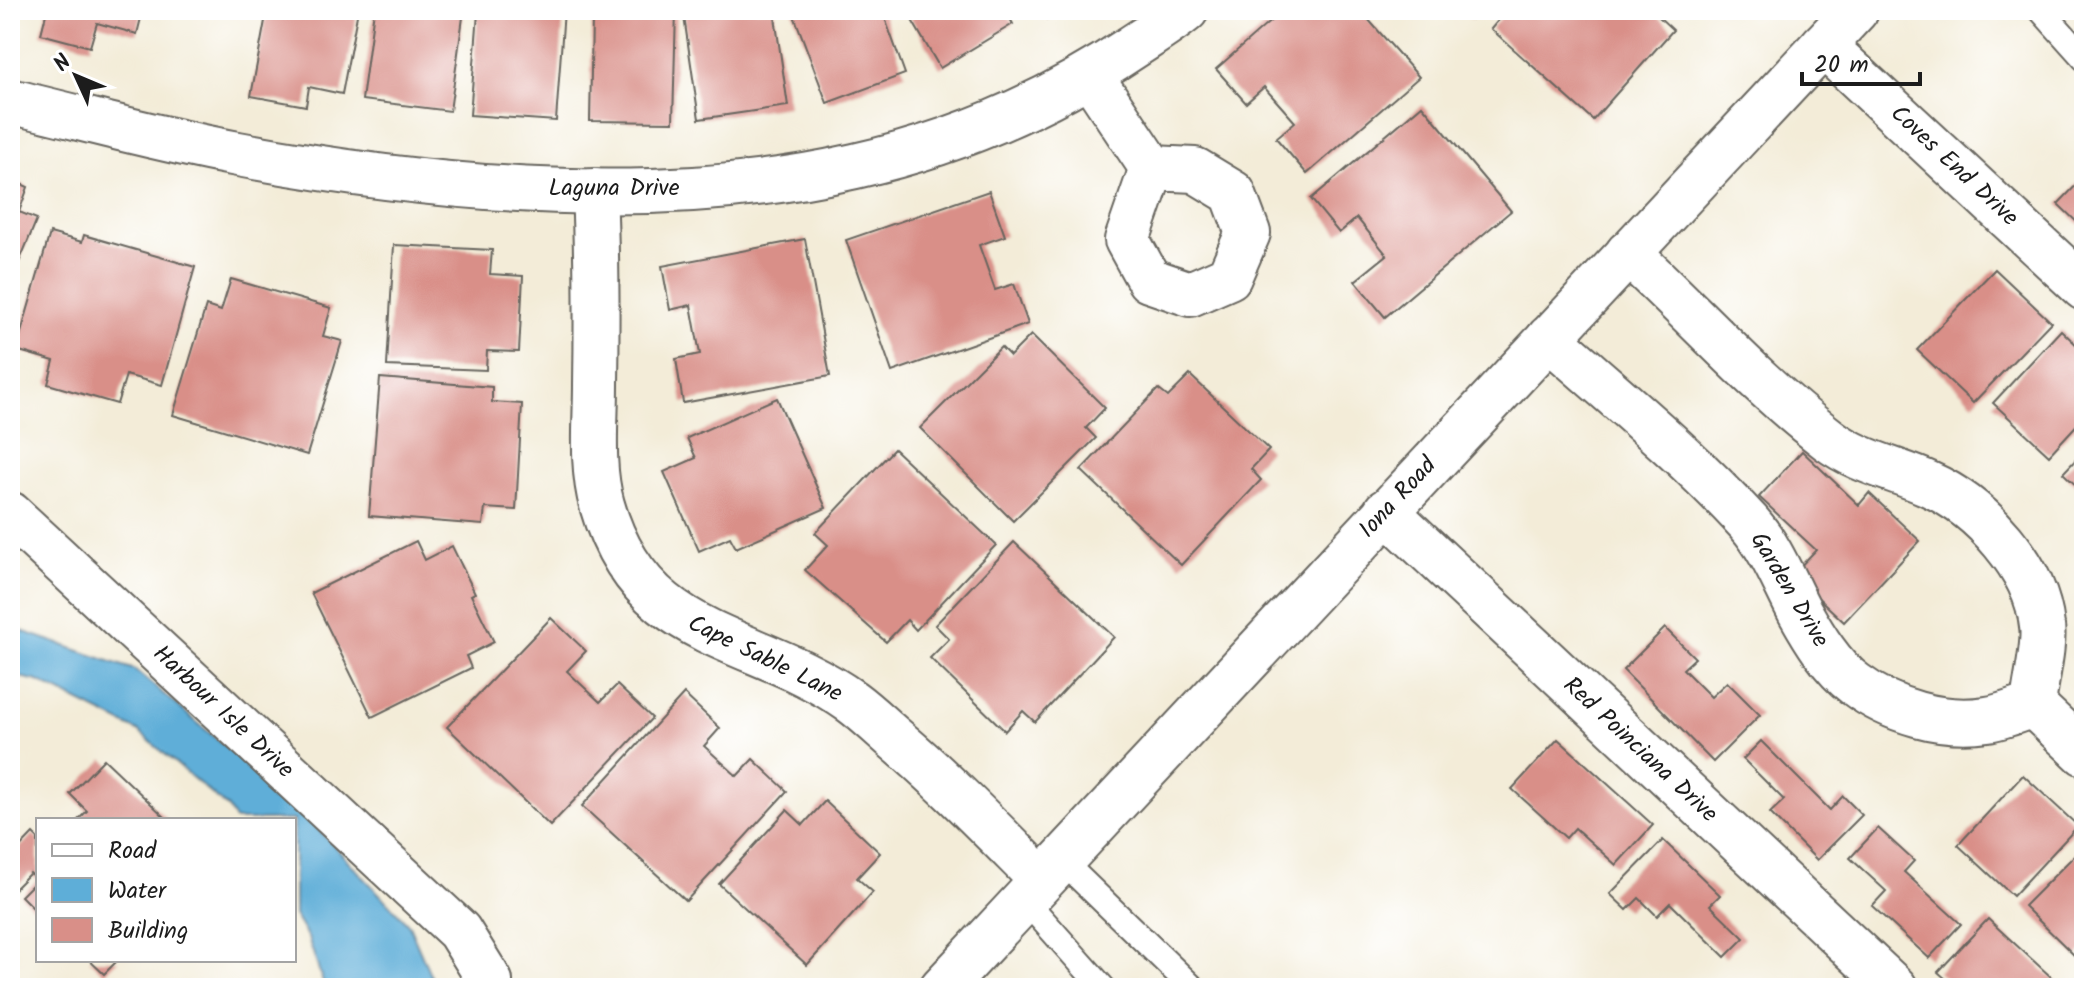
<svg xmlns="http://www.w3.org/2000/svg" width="2094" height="998" font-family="Kalam,sans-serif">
<rect width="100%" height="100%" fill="#fff"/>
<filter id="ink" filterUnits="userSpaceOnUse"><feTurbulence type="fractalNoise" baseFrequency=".0125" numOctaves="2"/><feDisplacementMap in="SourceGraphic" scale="16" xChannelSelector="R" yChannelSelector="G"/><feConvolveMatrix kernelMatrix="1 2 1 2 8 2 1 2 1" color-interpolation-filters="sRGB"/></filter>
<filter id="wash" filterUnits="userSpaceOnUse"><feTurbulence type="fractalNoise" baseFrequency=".006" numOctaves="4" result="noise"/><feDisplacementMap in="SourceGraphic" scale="32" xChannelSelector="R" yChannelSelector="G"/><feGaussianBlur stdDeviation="1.8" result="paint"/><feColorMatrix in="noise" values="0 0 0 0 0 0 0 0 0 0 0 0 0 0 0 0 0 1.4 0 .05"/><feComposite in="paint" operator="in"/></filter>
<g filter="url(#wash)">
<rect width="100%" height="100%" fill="#f3ecd8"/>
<polygon fill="#5eaed8" stroke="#3d657a" stroke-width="2" points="10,627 135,670 298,808 409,925 433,981 433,988 325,988 308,938 294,915 294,820 235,820 228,808 138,731 38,681 10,675"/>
<g id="blocks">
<g fill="#d98f88">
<polygon points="47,10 143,10 137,34 97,23 90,47 41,34"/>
<polygon points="267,10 358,10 342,94 309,87 306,106 251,96"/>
<polygon points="374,10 464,10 450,111 362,100"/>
<polygon points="506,10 564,10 556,121 470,115 478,13 505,14"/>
<polygon points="620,10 676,10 673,122 590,121 592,19 620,20"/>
<polygon points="683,10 774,10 788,106 699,119"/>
<polygon points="792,10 882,10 905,74 827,103"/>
<polygon points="906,10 1005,10 1013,24 940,68"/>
<polygon points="1041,10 1060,10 1047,19"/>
<polygon points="1283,10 1360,10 1419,77 1307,174 1276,138 1295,122 1264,87 1246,103 1216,69"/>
<polygon points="1461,10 1479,10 1471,19"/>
<polygon points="1507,10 1665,10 1659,17 1673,30 1593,120 1491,29"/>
<polygon points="1422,105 1511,211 1385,317 1355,281 1387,255 1357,218 1339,233 1311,199"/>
<polygon points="2084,177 2084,229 2058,204"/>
<polygon points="10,179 28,187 19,212 37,219 10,284"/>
<polygon points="989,191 1005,236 979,245 995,290 1014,284 1028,324 892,372 846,240"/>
<polygon points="50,233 82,242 84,235 195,267 162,385 126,375 117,404 48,384 54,361 16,350"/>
<polygon points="805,239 830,376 683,403 676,359 700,354 691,305 670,310 662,266"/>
<polygon points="394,245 492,250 490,274 523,276 519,352 487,351 486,370 387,366"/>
<polygon points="1995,269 2051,322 1973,403 1917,350"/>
<polygon points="231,279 331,308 323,336 342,341 307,455 173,415 206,306 221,311"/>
<polygon points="2061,330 2084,352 2084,417 2049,455 1993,403"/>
<polygon points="1031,335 1105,408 1086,428 1096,438 1013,521 920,428 1001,347 1010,356"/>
<polygon points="1190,375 1269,450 1251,469 1261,480 1181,565 1081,470 1158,389 1168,397"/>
<polygon points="380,378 492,387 492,402 522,404 516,510 485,508 483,525 369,516"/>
<polygon points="777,398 826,508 736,548 730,537 699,551 664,472 696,458 687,438"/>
<polygon points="894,449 996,545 916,630 907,620 886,642 805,570 828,545 815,533"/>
<polygon points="1802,451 1859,505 1869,493 1920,541 1844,622 1793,574 1816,550 1759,497"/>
<polygon points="2084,451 2084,493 2063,473"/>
<polygon points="416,541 425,560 452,546 475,593 471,595 494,642 466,656 471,668 372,717 311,593"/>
<polygon points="1014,542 1114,637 1035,722 1023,711 1005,731 930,658 949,639 935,625"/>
<polygon points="551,618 586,651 567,671 600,702 617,685 652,718 550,826 447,727"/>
<polygon points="1665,628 1695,658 1683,669 1711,697 1727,682 1760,715 1713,762 1623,670"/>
<polygon points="684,694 720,728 704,746 737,776 753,759 787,791 686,901 582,806"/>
<polygon points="1558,739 1653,825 1616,865 1575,828 1566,838 1512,789"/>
<polygon points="1761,741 1830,810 1843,796 1862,815 1817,860 1770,813 1784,800 1743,759"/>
<polygon points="104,759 168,820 78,820 87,811 70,794"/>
<polygon points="2023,775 2078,826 2013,896 1958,845"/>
<polygon points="825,801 880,853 857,878 873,892 807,965 719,884 787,810 803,825"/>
<polygon points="1878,828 1914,861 1904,872 1961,924 1929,958 1872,906 1886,891 1850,858"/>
<polygon points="33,834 38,839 38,913 21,896 37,880 30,873 13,890 10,887 10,858"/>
<polygon points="1663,840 1720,895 1710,905 1744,938 1725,957 1670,903 1657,916 1639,898 1627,910 1610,894"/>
<polygon points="2084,846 2084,949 2076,957 2024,906"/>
<polygon points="1988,919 2063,988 1956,988 1938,972"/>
<polygon points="89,960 118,960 104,974"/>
</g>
</g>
</g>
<g filter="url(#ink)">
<use href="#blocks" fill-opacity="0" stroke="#67655e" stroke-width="2"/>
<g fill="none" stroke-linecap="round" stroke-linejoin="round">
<g stroke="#67655e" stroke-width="28">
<g id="service">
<polyline points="2041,10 2084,58"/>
<polyline points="1061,860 1193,988"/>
<polyline points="1024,899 1103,988"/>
</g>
</g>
<g stroke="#67655e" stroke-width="48">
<g id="minor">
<polyline points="1823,45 2084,288"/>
<polyline points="1090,75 1152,168"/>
<path d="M 10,101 C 86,119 161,140 238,154 C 433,190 660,211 855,166 C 954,144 1047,104 1131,48 C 1149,36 1169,24 1186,10"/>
<polygon points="1152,168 1195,170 1233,193 1248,233 1229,277 1190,294 1149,280 1127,240"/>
<path d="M 594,191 C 597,256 597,320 596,385 C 596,423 591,467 602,505 C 642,645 755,632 852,702 C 867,713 880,726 894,738 C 946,782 993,831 1042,880"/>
<path d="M 1549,338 C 1617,398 1688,456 1749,523 C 1772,549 1784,582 1800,612 C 1814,637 1832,667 1855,684 C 1891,711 1942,726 1987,719 C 2002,717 2018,710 2033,705 C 2035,684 2045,645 2042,626 C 2036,567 1981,507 1929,484 C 1896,469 1858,462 1828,439 C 1756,384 1694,314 1628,253"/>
<polyline points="1386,511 1895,988"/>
<polyline points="10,514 459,931 490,981 489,988"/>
<polyline points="2033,705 2084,753"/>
</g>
</g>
<g stroke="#67655e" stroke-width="48">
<polyline id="tertiary" points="942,988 1856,10"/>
</g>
<use href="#service" stroke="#fff" stroke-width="24"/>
<use href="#minor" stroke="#fff" stroke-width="44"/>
<use href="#tertiary" stroke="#fff" stroke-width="44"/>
</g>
</g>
<g text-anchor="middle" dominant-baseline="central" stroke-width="8" stroke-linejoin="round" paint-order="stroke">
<g font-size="24" fill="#1c1c1c" stroke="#fff">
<text transform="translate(1954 166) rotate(43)">Coves End Drive</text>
<text x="614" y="188">Laguna Drive</text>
<text transform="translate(1398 498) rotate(-47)">Iona Road</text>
<text transform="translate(1789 590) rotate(59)">Garden Drive</text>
<text transform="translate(765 659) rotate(26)">Cape Sable Lane</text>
<text transform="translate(223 712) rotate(43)">Harbour Isle Drive</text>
<text transform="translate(1640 750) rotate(43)">Red Poinciana Drive</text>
</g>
</g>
<rect width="2094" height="998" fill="none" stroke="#fff" stroke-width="40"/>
<rect x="36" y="818" width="260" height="144" fill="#ffffff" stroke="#a4a4a4" stroke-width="2"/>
<rect x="52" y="844" width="40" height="12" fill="#ffffff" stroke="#a4a4a4" stroke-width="2"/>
<text x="108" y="858" font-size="24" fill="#1c1c1c">Road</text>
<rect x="52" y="878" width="40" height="24" fill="#5eaed8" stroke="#a4a4a4" stroke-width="2"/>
<text x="108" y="898" font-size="24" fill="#1c1c1c">Water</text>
<rect x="52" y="918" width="40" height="24" fill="#d98f88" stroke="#a4a4a4" stroke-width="2"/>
<text x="108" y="938" font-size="24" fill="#1c1c1c">Building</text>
<g transform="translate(76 76) rotate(314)" stroke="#ffffff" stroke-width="6" paint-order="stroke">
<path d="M0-6L14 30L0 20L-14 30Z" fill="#1c1c1c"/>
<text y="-12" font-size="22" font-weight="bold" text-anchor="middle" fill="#1c1c1c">N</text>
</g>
<path d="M1802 72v12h118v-12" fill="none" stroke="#1c1c1c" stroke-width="4"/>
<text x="1814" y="72" font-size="24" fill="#1c1c1c" stroke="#ffffff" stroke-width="6" paint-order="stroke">20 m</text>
</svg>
